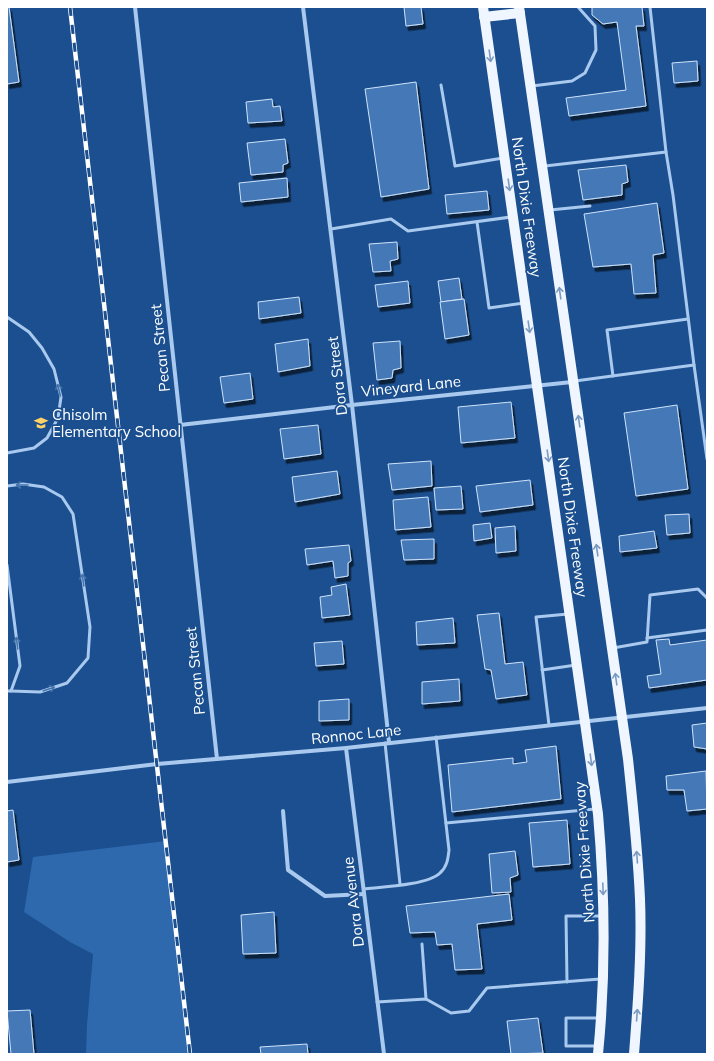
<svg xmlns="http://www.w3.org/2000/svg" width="714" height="1061" font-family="Mulish,sans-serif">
<defs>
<filter id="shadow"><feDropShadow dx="2.5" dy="4.5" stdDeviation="0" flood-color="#0009"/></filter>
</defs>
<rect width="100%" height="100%" fill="#1b4f8f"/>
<polygon fill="#2e69ad" points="166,841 190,1054 86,1054 87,1025 93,954 70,942 24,912 33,857"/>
<g fill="#4478b7" stroke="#cfe3fa" filter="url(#shadow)">
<polygon points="7,7 9,7 19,82 7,84"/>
<polygon points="404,7 421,7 423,24 406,26"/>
<polygon points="592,7 642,7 644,26 636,26 646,106 569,116 566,98 626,90 617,22 603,24 592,15"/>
<polygon points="697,61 698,81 674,83 672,63"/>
<polygon points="416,82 429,189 381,197 365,89"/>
<polygon points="272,99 273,107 280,106 282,121 248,123 246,102"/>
<polygon points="285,139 288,163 283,165 283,172 251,175 247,143"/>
<polygon points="626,165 628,182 622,184 622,195 583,200 578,170"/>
<polygon points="287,178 288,197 241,202 239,183"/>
<polygon points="487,191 489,210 447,214 445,195"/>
<polygon points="657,203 664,253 653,255 656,293 634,294 631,264 593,267 584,214"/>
<polygon points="397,242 398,259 390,261 391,271 373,272 369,244"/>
<polygon points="459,278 462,299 441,302 438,281"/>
<polygon points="408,281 410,303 378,307 375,285"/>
<polygon points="299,297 301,313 259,319 258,302"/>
<polygon points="464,299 469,335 445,339 440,302"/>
<polygon points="308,339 310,366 278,372 275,344"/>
<polygon points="400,341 401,368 393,370 392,378 377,380 373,343"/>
<polygon points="250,373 253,399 224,403 220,377"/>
<polygon points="511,402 515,438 461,443 458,407"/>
<polygon points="677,405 688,489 636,496 624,413"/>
<polygon points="318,425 321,454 284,459 280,429"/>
<polygon points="431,461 432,486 392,490 388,464"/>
<polygon points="337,471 340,494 295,502 292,477"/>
<polygon points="530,480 533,505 480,512 476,486"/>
<polygon points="461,486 463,509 436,510 434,488"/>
<polygon points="428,497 431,527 395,530 393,500"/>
<polygon points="689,514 690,533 667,535 665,515"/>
<polygon points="490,523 492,538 474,541 473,525"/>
<polygon points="515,526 516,551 496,553 495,528"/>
<polygon points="654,531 657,548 620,552 619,536"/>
<polygon points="434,539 434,559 404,560 401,540"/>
<polygon points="349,545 351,561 348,563 348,576 335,578 333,561 307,565 305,549"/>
<polygon points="346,584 350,615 322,618 320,597 332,595 331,587"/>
<polygon points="499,613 505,664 523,662 527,695 496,699 491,670 485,669 477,615"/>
<polygon points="453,618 455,643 417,645 416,622"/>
<polygon points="669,639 670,645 707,640 707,680 649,688 647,676 661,674 656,640"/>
<polygon points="342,641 344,664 316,666 314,643"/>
<polygon points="459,679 460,701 422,704 422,682"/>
<polygon points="349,699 349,720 319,721 319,701"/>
<polygon points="707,723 707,749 694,747 692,725"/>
<polygon points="556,746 561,799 452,812 448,765 513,758 513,764 527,762 525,750"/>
<polygon points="706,771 707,809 687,811 684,790 667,790 666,776"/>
<polygon points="13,810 19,860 7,862 7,811"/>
<polygon points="567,820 570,864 533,867 529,823"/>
<polygon points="515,851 518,875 510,878 511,892 492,893 489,854"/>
<polygon points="509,894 512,920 477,924 482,969 455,970 452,944 437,945 435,932 410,933 406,906"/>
<polygon points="274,912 276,953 243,954 241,915"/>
<polygon points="30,1010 34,1054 11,1054 7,1011"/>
<polygon points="538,1018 543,1053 511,1054 507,1021"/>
<polygon points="307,1044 308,1054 261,1054 260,1047"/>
</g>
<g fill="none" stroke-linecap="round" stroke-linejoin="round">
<g stroke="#a9c9ee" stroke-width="3">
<polyline points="650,7 666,152"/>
<polyline points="441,85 455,166 503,158"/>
<polyline points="532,86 572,81 585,73 596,50 595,26 578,7"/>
<polyline points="545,166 666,152 673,195 694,365 575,381"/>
<polyline points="550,210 590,206"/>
<polyline points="477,222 489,308 524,303"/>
<polyline points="331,229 391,219 408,231 511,217"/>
<polyline points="7,317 29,332 42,348 54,369 61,397 58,418 47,438 34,448 7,453"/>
<polyline points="694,365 707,459"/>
<polyline points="613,376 607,330 688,319"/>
<polyline points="7,486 23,484 44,487 62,497 73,514 90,627 88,658 67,683 40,692 11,691"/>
<polyline points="7,565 20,666 11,691 7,691"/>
<polyline points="647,638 707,630"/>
<polyline points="613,648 647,642 650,595 698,589 707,598"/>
<polyline points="542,670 576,665"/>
<polyline points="549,725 536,617 568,614"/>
<polyline points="385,743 400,884"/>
<polyline points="446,823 595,809"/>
<path d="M 364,889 C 382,887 428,885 440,873 C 447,867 448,859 449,850 L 436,737"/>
<polyline points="422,944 426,999"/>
<polyline points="567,982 566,916 601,916"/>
<polyline points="377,1002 426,999 451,1013 469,1011 487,988 600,979"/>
<polyline points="597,1046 566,1046 566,1018 599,1018"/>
</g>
<g stroke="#a9c9ee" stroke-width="4">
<polyline points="135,7 217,759"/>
<polyline points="303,7 352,405 389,742"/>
<polyline points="180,425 352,405 572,382"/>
<polyline points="346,748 384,1054"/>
<polyline points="7,782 157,764 346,748 707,708"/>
<polyline points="283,811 288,870 325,896 364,894"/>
</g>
<g stroke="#f0f6ff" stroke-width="10">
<path d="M 483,7 L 598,814 C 605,894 606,974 598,1054"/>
<path d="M 519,7 L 628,759 C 633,806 638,852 640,899 C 642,950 638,1003 634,1054"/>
<polyline points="484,17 520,13"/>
</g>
<g stroke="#fff" stroke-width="4.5">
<polyline id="rail" points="70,7 190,1054"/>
</g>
<use href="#rail" stroke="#1b4f8f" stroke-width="3" stroke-dasharray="9" stroke-linecap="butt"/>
</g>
<defs><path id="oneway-shaft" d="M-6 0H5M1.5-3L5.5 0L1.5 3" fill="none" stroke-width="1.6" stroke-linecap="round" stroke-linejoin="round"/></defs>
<g stroke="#7b9ac1">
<use href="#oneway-shaft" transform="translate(490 56) rotate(82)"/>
<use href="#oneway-shaft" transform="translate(509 185) rotate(82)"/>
<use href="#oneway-shaft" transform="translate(560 293) rotate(-98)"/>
<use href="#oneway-shaft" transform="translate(529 327) rotate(82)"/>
<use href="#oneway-shaft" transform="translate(579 421) rotate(-98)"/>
<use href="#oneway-shaft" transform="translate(548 456) rotate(82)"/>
<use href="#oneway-shaft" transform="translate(597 550) rotate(-98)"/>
<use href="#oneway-shaft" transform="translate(616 679) rotate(-98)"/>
<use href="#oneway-shaft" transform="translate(591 760) rotate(82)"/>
<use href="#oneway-shaft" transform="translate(637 857) rotate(-94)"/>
<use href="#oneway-shaft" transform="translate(603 889) rotate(88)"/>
<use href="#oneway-shaft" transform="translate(637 1015) rotate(-86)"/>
</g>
<g stroke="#4674ac">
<use href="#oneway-shaft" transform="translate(59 390) rotate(-103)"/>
<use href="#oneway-shaft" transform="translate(22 485) rotate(180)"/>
<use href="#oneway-shaft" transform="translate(83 580) rotate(-98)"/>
<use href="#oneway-shaft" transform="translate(17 643) rotate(-97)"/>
<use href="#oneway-shaft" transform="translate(49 689) rotate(-18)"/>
</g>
<defs>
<g id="school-bare" transform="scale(1.08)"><path d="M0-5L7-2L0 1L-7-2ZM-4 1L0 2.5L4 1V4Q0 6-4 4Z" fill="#ffd166" stroke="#1b4f8f" stroke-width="2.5" paint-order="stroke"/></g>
</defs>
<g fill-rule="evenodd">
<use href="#school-bare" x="41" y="423"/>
</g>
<g text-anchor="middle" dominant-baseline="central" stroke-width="3.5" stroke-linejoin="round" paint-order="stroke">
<g font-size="15" fill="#fff" stroke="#1b4f8f">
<text transform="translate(527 207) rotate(82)">North Dixie Freeway</text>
<text transform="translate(160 348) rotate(-96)">Pecan Street</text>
<text transform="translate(337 376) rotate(-97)">Dora Street</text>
<text transform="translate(411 386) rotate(-6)">Vineyard Lane</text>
<text transform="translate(573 527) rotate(82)">North Dixie Freeway</text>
<text transform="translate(195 671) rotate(-96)">Pecan Street</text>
<text transform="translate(356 734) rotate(-6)">Ronnoc Lane</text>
<text transform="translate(584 852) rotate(-94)">North Dixie Freeway</text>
<text transform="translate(353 902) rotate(-97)">Dora Avenue</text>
</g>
<g font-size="15" fill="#fff" stroke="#1b4f8f" text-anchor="start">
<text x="52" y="414">Chisolm<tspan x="52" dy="17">Elementary School</tspan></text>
</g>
</g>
<rect width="714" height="1061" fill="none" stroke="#ffffff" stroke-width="16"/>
</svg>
